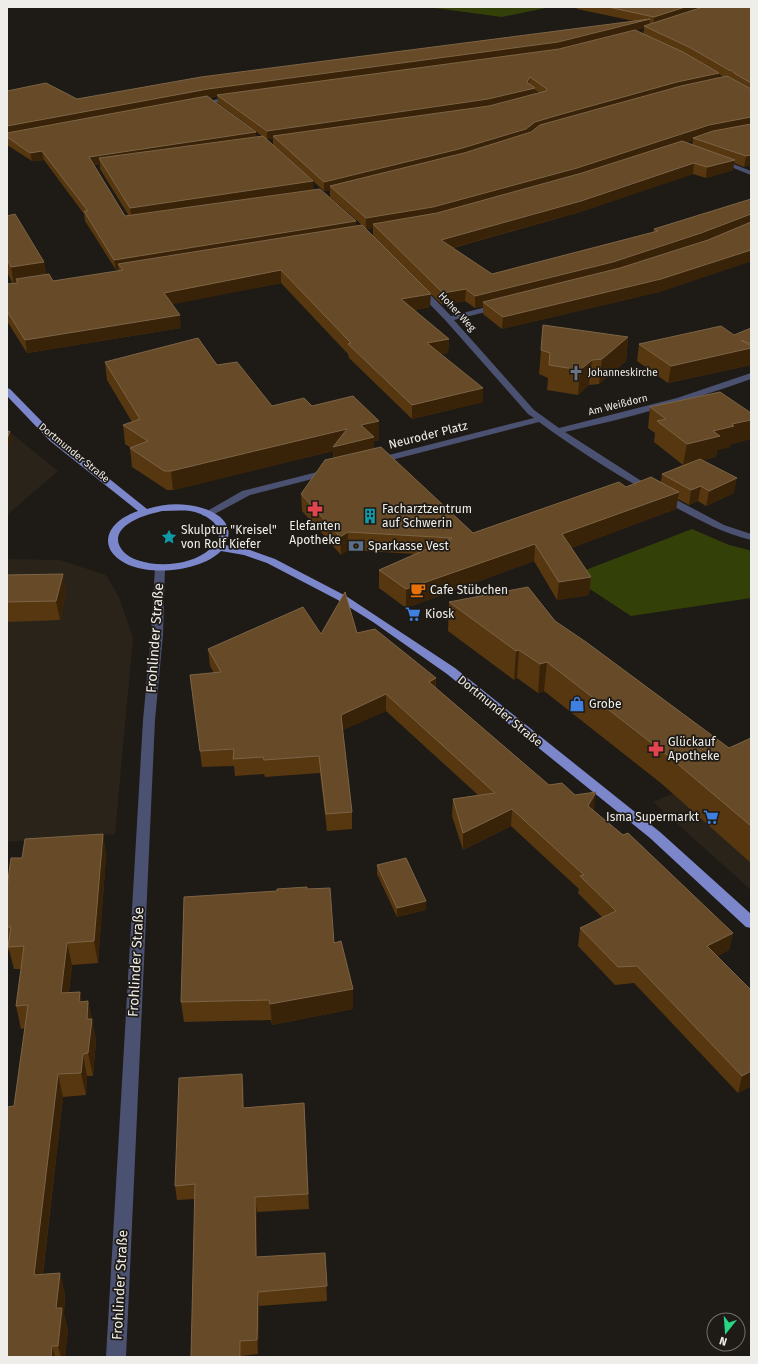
<svg xmlns="http://www.w3.org/2000/svg" width="758" height="1364" font-family="'Fira Sans',sans-serif">
<rect width="100%" height="100%" fill="#1e1a15"/>
<g fill="#2a2319">
<polygon points="7,428 11,433 58,471 7,515"/>
<polygon points="7,559 60,560 106,575 119,597 133,638 115,834 7,842"/>
<polygon points="751,760 751,890 653,802"/>
</g>
<g fill="#334109">
<polygon points="427,7 490,8 551,7 502,17"/>
<polygon points="692,529 729,545 749,550 751,553 751,598 631,616 570,576"/>
</g>
<g fill="none" stroke-linecap="round" stroke-linejoin="round">
<g fill="#4b5171" fill-rule="evenodd">
<polygon points="234,96 237,98 236,99 197,106 194,104"/>
<polygon points="718,158 751,171 751,175 716,161 715,160"/>
<path d="M 416,286 L 422,286 L 451,316 L 498,304 L 501,304 L 501,308 L 454,320 L 534,410 L 559,428 L 677,398 L 751,373 L 751,379 C 690,401 628,418 565,432 L 643,482 L 724,525 L 751,534 L 751,540 C 722,533 697,519 671,505 C 625,480 581,453 539,422 L 376,464 L 373,463 L 371,461 L 373,459 L 534,418 L 528,414 L 446,321 L 416,290 Z"/>
<polygon points="329,469 334,472 332,474 250,495 211,516 203,516 202,514 242,491"/>
<polygon points="160,564 165,567 163,635 155,720 126,1357 106,1357 143,720 151,635 155,567"/>
</g>
<path fill="#7b87ca" fill-rule="evenodd" d="M 7,388 L 10,389 L 57,437 L 147,509 C 160,505 174,503 188,505 C 208,507 239,520 225,545 L 250,550 L 275,559 L 346,596 L 455,668 L 660,832 L 751,914 L 751,928 L 746,927 L 650,838 L 447,674 L 373,622 L 338,600 L 267,563 L 244,555 L 221,551 C 199,574 130,580 111,551 C 107,544 107,537 111,530 C 117,520 127,515 138,511 L 50,441 L 7,396 ZM 162,511 C 171,511 181,510 190,511 C 209,514 232,531 210,549 C 192,565 159,568 137,560 C 120,554 109,537 128,524 C 138,517 150,514 162,511 Z"/>
</g>
<g fill="#563710" fill-rule="evenodd">
<path d="M 577,7 L 751,7 L 751,165 L 744,167 L 734,163 L 733,170 L 706,178 L 693,174 L 580,212 L 453,248 L 492,274 L 653,232 L 654,229 L 751,199 L 751,261 L 659,292 L 502,329 L 483,314 L 483,306 L 475,308 L 465,301 L 442,305 L 373,236 L 373,228 L 366,229 L 430,307 L 414,310 L 449,339 L 448,353 L 441,354 L 483,388 L 483,402 L 412,419 L 349,358 L 348,354 L 281,283 L 172,304 L 181,328 L 27,353 L 7,321 L 7,284 L 13,284 L 7,272 L 7,216 L 44,262 L 46,274 L 53,281 L 119,271 L 119,270 L 116,270 L 85,221 L 84,214 L 44,160 L 32,161 L 7,145 L 7,91 L 77,99 L 634,21 L 577,9 ZM 644,28 L 643,34 L 635,30 ZM 719,74 L 723,77 L 718,78 ZM 535,90 L 539,93 L 535,94 ZM 217,96 L 218,103 L 262,136 L 256,137 L 256,132 L 209,98 ZM 267,139 L 273,139 L 273,145 ZM 693,140 L 692,145 L 686,143 ZM 273,145 L 324,191 L 330,190 L 330,197 L 362,225 L 356,226 L 314,190 ZM 100,164 L 100,169 L 129,216 L 125,216 L 94,165 Z"/>
<polygon points="751,328 751,365 668,383 637,361 639,344 734,335"/>
<polygon points="628,337 626,361 599,384 589,385 578,395 547,390 548,378 539,374 541,350"/>
<polygon points="105,362 217,365 272,406 312,406 379,440 374,441 374,448 473,533 626,487 661,482 662,474 683,465 654,442 655,433 648,428 650,407 730,445 730,447 717,450 716,457 703,460 734,493 706,506 698,501 689,505 678,499 676,509 571,548 591,577 589,595 557,600 534,561 406,608 379,588 379,570 416,554 348,550 341,555 302,511 301,494 333,458 333,451 173,490 167,490 132,467 130,448 131,448 125,444 123,425 132,422 107,380"/>
<polygon points="63,574 66,593 60,620 7,622 7,575"/>
<polygon points="449,602 555,621 729,748 751,738 751,863 662,784 544,691 538,693 517,678 514,680 448,631"/>
<polygon points="357,633 436,678 436,688 549,785 575,795 594,809 593,810 733,933 729,950 717,956 751,1086 738,1093 634,983 615,985 578,946 580,928 602,917 578,893 579,889 511,826 463,850 452,816 453,799 478,795 386,711 342,730 352,812 352,829 327,831 320,773 265,777 264,774 235,776 234,766 202,767 190,675 214,673 210,666 208,649 321,634"/>
<polygon points="103,834 106,856 98,963 72,965 69,992 80,992 82,1002 88,1001 96,1041 93,1076 87,1076 86,1095 63,1097 43,1274 60,1273 65,1295 64,1314 68,1330 65,1357 7,1357 14,1106 25,1028 21,1029 16,1006 21,969 14,969 9,950 7,950 7,887 22,858"/>
<polygon points="377,865 426,901 426,910 397,917 377,874"/>
<polygon points="307,889 334,943 353,989 353,1009 272,1025 271,1020 184,1022 181,1002"/>
<polygon points="244,1089 244,1108 304,1103 309,1209 257,1212 257,1257 325,1253 327,1301 259,1306 258,1354 241,1356 241,1357 191,1357 195,1199 177,1200 175,1186"/>
</g>
<g fill="#392308">
<polygon points="685,7 711,7 653,25 654,17"/>
<polygon points="650,19 649,26 644,26 644,28 558,50 217,95 217,96 7,135 7,126 208,89"/>
<polygon points="719,73 718,81 525,138 330,186 330,190 324,191 324,182 555,116 677,82"/>
<polygon points="530,77 529,86 535,88 534,96 488,108 273,136 273,139 267,139 267,131 527,82"/>
<polygon points="751,117 751,125 693,138 693,140 577,179 433,219 373,224 373,228 366,229 366,218 709,125"/>
<polygon points="256,132 256,141 99,158 100,164 90,166 89,157"/>
<polygon points="42,151 44,160 32,161 30,153"/>
<polygon points="751,155 751,165 744,167 746,156"/>
<polygon points="735,160 733,170 706,178 707,167"/>
<polygon points="694,163 693,174 580,212 440,251 441,240"/>
<polygon points="313,181 314,193 132,220 130,208"/>
<polygon points="751,214 750,225 612,274 483,302 483,306 475,308 475,296"/>
<polygon points="356,221 356,231 118,264 119,270 116,270 114,260"/>
<polygon points="751,250 751,261 659,292 502,329 503,317"/>
<polygon points="44,262 47,281 18,283 16,279 17,285 14,285 11,267"/>
<polygon points="281,270 281,283 165,306 164,293"/>
<polygon points="466,289 465,301 442,305 443,293"/>
<polygon points="431,294 430,307 401,312 401,299"/>
<polygon points="180,315 181,328 27,353 25,340"/>
<polygon points="628,337 626,361 599,384 602,359"/>
<polygon points="449,339 448,353 427,357 427,343"/>
<polygon points="751,348 751,365 668,383 671,366"/>
<polygon points="592,360 589,385 578,395 580,370"/>
<polygon points="483,388 483,402 412,419 412,405"/>
<polygon points="751,420 751,439 730,445 730,447 717,450 716,457 683,465 687,444 713,431 732,424"/>
<polygon points="379,421 379,440 374,441 374,456 334,467 333,451 173,490 171,471"/>
<polygon points="10,431 12,439 7,450 7,439"/>
<polygon points="737,478 734,493 706,506 709,491"/>
<polygon points="701,486 698,501 689,505 691,490"/>
<polygon points="679,492 676,509 560,552 562,534"/>
<polygon points="348,532 348,550 341,555 340,537"/>
<polygon points="535,544 534,561 406,608 406,589"/>
<polygon points="63,574 66,593 60,620 56,601"/>
<polygon points="591,577 589,595 557,600 559,582"/>
<polygon points="519,650 517,678 514,680 516,651"/>
<polygon points="547,662 544,691 538,693 540,664"/>
<polygon points="436,678 435,695 429,682"/>
<polygon points="386,694 386,711 341,731 341,715"/>
<polygon points="596,792 594,809 586,823 588,806"/>
<polygon points="512,809 511,826 463,850 463,833"/>
<polygon points="103,834 106,856 98,963 94,941"/>
<polygon points="426,901 426,910 397,917 397,908"/>
<polygon points="733,933 729,950 703,964 707,946"/>
<polygon points="67,943 72,965 66,1015 61,993"/>
<polygon points="353,989 353,1009 272,1025 270,1004"/>
<polygon points="80,992 85,1014 79,1002"/>
<polygon points="88,1001 96,1041 93,1076 88,1053 87,1019"/>
<polygon points="83,1054 87,1076 86,1095 81,1073"/>
<polygon points="751,1071 751,1086 738,1093 742,1076"/>
<polygon points="58,1074 63,1097 40,1297 34,1275"/>
<polygon points="242,1074 244,1089 244,1123 243,1108"/>
<polygon points="255,1197 257,1212 257,1272 256,1257"/>
<polygon points="60,1273 65,1295 64,1314 68,1330 65,1357 61,1357 58,1346 56,1308"/>
<polygon points="258,1292 259,1306 258,1354 257,1340"/>
<polygon points="240,1341 241,1356 241,1357 240,1357"/>
<polygon points="52,1346 55,1357 51,1357"/>
</g>
<g fill="#674a28" stroke="#7c6446">
<polygon points="608,7 685,7 654,17"/>
<polygon points="703,7 751,7 751,83 734,73 733,71 729,70 689,47 644,26"/>
<polygon points="650,19 558,42 208,89 7,126 7,91 46,83 77,99 201,77"/>
<polygon points="635,30 683,52 719,73 677,82 555,116 535,122 526,129 459,149 324,182 273,136 489,106 546,91 547,89 530,77 527,82 535,88 488,99 267,131 217,95 559,49"/>
<polygon points="727,76 751,89 751,117 709,125 577,168 433,207 366,218 330,186 464,153 531,132 540,125 681,86"/>
<polygon points="207,96 256,132 89,157 125,216 320,189 356,221 114,260 84,211 88,211 42,151 30,153 7,137 7,133"/>
<polygon points="751,124 751,155 746,156 693,138 713,131"/>
<polygon points="263,136 313,181 130,208 99,158"/>
<polygon points="682,141 735,160 707,167 694,163 581,201 441,240 492,274 658,231 654,229 751,199 751,214 701,233 613,262 475,296 466,289 443,293 373,224 437,213 582,173"/>
<polygon points="15,214 44,262 11,267 7,259 7,216"/>
<polygon points="751,222 751,250 661,279 503,317 483,302 620,268 708,240"/>
<polygon points="362,225 431,294 401,299 449,339 427,343 483,388 412,405 348,344 351,343 281,270 164,293 180,315 25,340 7,311 7,284 18,283 16,279 49,274 53,281 123,270 118,264"/>
<polygon points="543,325 628,337 602,359 592,360 580,370 549,365 550,353 541,350"/>
<polygon points="721,326 734,335 751,328 751,344 741,340 751,346 751,348 671,366 639,344"/>
<polygon points="198,338 217,365 237,362 272,406 304,398 312,406 353,396 379,421 361,425 374,437 333,447 347,429 171,471 164,471 130,448 148,441 123,425 140,419 105,362"/>
<polygon points="720,392 751,413 751,420 732,424 734,426 713,431 720,436 687,444 657,421 666,419 650,407"/>
<polygon points="10,431 7,439 7,432"/>
<polygon points="381,447 473,533 619,482 626,487 651,477 679,492 562,534 591,577 559,582 535,544 406,589 379,570 452,538 348,532 340,537 301,494 325,460"/>
<polygon points="700,459 737,478 709,491 701,486 691,490 662,474"/>
<polygon points="63,574 56,601 7,602 7,575"/>
<polygon points="528,587 555,621 586,642 729,748 751,738 751,826 667,755 547,662 540,664 519,650 516,651 449,602"/>
<polygon points="345,592 357,633 375,629 436,678 429,682 549,785 562,783 575,795 596,792 588,806 623,835 628,833 733,933 707,946 751,990 751,1071 742,1076 637,966 618,967 580,928 616,911 580,876 584,875 512,809 463,833 453,799 495,793 386,694 341,715 352,812 326,814 319,756 264,760 263,757 233,759 234,749 200,751 190,675 221,672 208,649 303,607 321,634"/>
<polygon points="103,834 94,941 67,943 61,993 80,992 79,1002 88,1001 87,1019 92,1019 88,1053 83,1054 81,1073 58,1074 34,1275 60,1273 56,1308 62,1308 58,1346 52,1346 51,1357 7,1357 7,1107 14,1106 28,1005 16,1006 24,946 8,947 11,927 7,927 7,887 11,858 22,858 25,839"/>
<polygon points="406,858 426,901 397,908 377,865"/>
<polygon points="307,887 307,889 330,888 334,943 341,941 353,989 270,1004 269,1000 181,1002 184,897 277,891 277,889"/>
<polygon points="242,1074 243,1108 304,1103 308,1194 255,1197 256,1257 325,1253 327,1286 258,1292 257,1340 240,1341 240,1357 191,1357 195,1184 175,1186 179,1078"/>
</g>
<defs>
<g id="church-bare" transform="scale(1.2)"><path d="M-1.2-6h2.4v3.5h3.3v2.4h-3.3V6h-2.4V-.1h-3.3v-2.4h3.3Z" fill="#6b7280" stroke="#1e1a15" stroke-width="2.5" paint-order="stroke"/></g>
<g id="pharmacy-bare" transform="scale(1.2)"><path d="M-2-6h4v4h4v4h-4v4h-4v-4h-4v-4h4Z" fill="#e0444e" stroke="#1e1a15" stroke-width="2.5" paint-order="stroke"/></g>
<g id="building-bare" transform="scale(1.2)"><path d="M-4-6H4V6H1V3H-1V6H-4ZM-2.5-4.3h1.7v1.8h-1.7ZM.8-4.3h1.7v1.8H.8ZM-2.5-1h1.7V.8h-1.7ZM.8-1h1.7V.8H.8Z" fill="#0f9aa8" stroke="#1e1a15" stroke-width="2.5" paint-order="stroke"/></g>
<g id="sight-bare" transform="scale(1.2)"><path d="M0-6L1.8-2.2L6-1.7L2.9 1.2L3.7 5.4L0 3.3L-3.7 5.4L-2.9 1.2L-6-1.7L-1.8-2.2Z" fill="#0f9aa8" stroke="#1e1a15" stroke-width="2.5" paint-order="stroke"/></g>
<g id="bank-bare" transform="scale(1.2)"><path d="M-6-4H6V4H-6ZM0-2.3a2.3 2.3 0 1 0 0 4.6a2.3 2.3 0 1 0 0-4.6Z" fill="#5c6f8a" stroke="#1e1a15" stroke-width="2.5" paint-order="stroke"/></g>
<g id="cafe-bare" transform="scale(1.2)"><path d="M-5.5-4.5H6V0H3Q3 3.5 0 3.5H-2.5Q-5.5 3.5-5.5 0ZM3-3.2v2h1.7v-2ZM-6 4.5H4V6H-6Z" fill="#e8710a" stroke="#1e1a15" stroke-width="2.5" paint-order="stroke"/></g>
<g id="supermarket-bare" transform="scale(1.2)"><path d="M-6-5.5h2.5l.6 2H6L4.5 2H-2.5L-4.4-4H-6ZM-1.5 3.2a1.3 1.3 0 1 0 .1 0ZM3 3.2a1.3 1.3 0 1 0 .1 0Z" fill="#3f7fe0" stroke="#1e1a15" stroke-width="2.5" paint-order="stroke"/></g>
<g id="shop-bare" transform="scale(1.2)"><path d="M-5-2.5h2.3a2.7 3.5 0 0 1 5.4 0H5L5.5 6h-11ZM-1.5-2.5h3a1.5 2.3 0 0 0-3 0Z" fill="#3f7fe0" stroke="#1e1a15" stroke-width="2.5" paint-order="stroke"/></g>
</defs>
<g fill-rule="evenodd">
<use href="#church-bare" x="576" y="373"/>
<use href="#pharmacy-bare" x="315" y="509"/>
<use href="#building-bare" x="370" y="516"/>
<use href="#sight-bare" x="169" y="537"/>
<use href="#bank-bare" x="356" y="546"/>
<use href="#cafe-bare" x="418" y="590"/>
<use href="#supermarket-bare" x="413" y="614"/>
<use href="#shop-bare" x="577" y="704"/>
<use href="#pharmacy-bare" x="656" y="749"/>
<use href="#supermarket-bare" x="711" y="817"/>
</g>
<g text-anchor="middle" dominant-baseline="central" stroke-width="3.5" stroke-linejoin="round" paint-order="stroke">
<g font-size="10" fill="#efede9" stroke="#1e1a15">
<text transform="translate(457 312) rotate(47)">Hoher Weg</text>
<text transform="translate(618 405) rotate(-14)">Am Weißdorn</text>
<text transform="translate(74 453) rotate(39)">Dortmunder Straße</text>
</g>
<g font-size="10" fill="#efede9" stroke="#1e1a15" text-anchor="start">
<text x="588" y="373">Johanneskirche</text>
</g>
<g font-size="12" fill="#efede9" stroke="#1e1a15">
<text transform="translate(428 435) rotate(-14)">Neuroder Platz</text>
<text transform="translate(500 711) rotate(39)">Dortmunder Straße</text>
</g>
<g font-size="12" fill="#efede9" stroke="#1e1a15" text-anchor="start">
<text x="382" y="509">Facharztzentrum<tspan x="382" dy="14">auf Schwerin</tspan></text>
<text x="315" y="526" text-anchor="middle">Elefanten<tspan x="315" dy="14">Apotheke</tspan></text>
<text x="181" y="530">Skulptur "Kreisel"<tspan x="181" dy="14">von Rolf Kiefer</tspan></text>
<text x="368" y="546">Sparkasse Vest</text>
<text x="430" y="590">Cafe Stübchen</text>
<text x="425" y="614">Kiosk</text>
<text x="589" y="704">Grobe</text>
<text x="668" y="742">Glückauf<tspan x="668" dy="14">Apotheke</tspan></text>
<text x="699" y="817" text-anchor="end">Isma Supermarkt</text>
</g>
<g font-size="14" fill="#efede9" stroke="#1e1a15">
<text transform="translate(155 638) rotate(-86)">Frohlinder Straße</text>
<text transform="translate(136 962) rotate(-87)">Frohlinder Straße</text>
<text transform="translate(120 1285) rotate(-87)">Frohlinder Straße</text>
</g>
</g>
<rect width="758" height="1364" fill="none" stroke="#efede9" stroke-width="16"/>
<g transform="translate(726 1332) rotate(197)"><circle r="19" fill="#1e1a15" stroke="#726e6a"/>
<path d="M0-3L7 15L0 10L-7 15Z" fill="#26d886"/>
<text y="-6" font-size="11" font-weight="bold" text-anchor="middle" fill="#efede9">N</text>
</g>
</svg>
